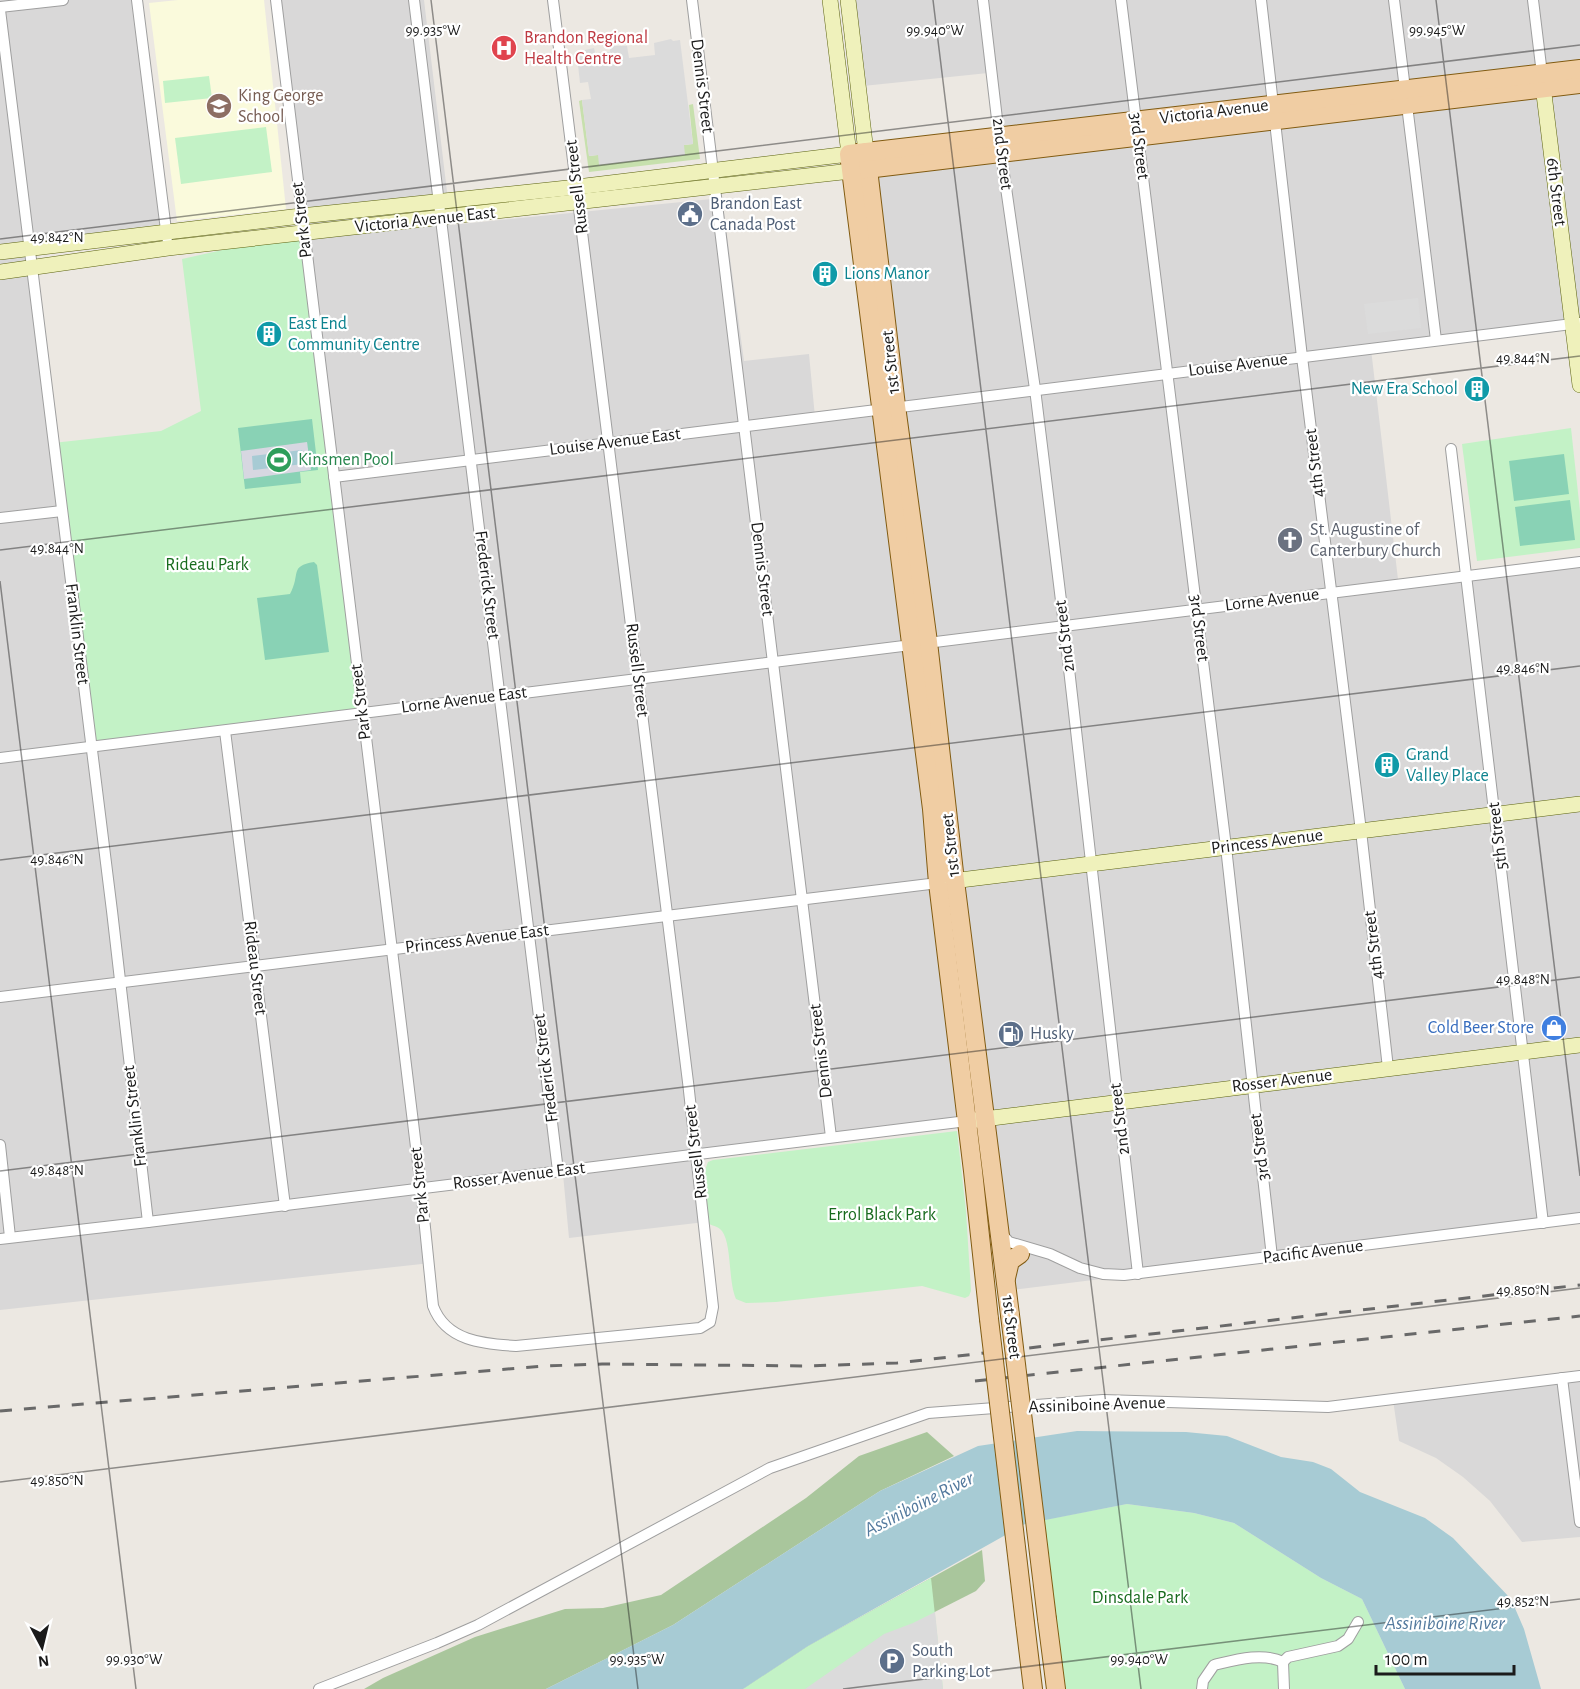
<svg xmlns="http://www.w3.org/2000/svg" width="1580" height="1689" font-family="'Alegreya Sans',sans-serif">
<rect width="100%" height="100%" fill="#ece8e2"/>
<g fill="#d9d8d8">
<polygon points="0,0 137,0 166,232 30,248 91,746 349,715 276,0 424,0 451,225 722,198 744,361 809,354 815,417 899,406 878,172 999,159 988,73 863,86 850,0 1580,0 1580,382 1573,324 1371,349 1399,588 1580,567 1580,1220 1012,1290 993,1120 696,1154 705,1222 569,1238 563,1174 421,1188 431,1263 0,1310"/>
<polygon points="1580,1376 1580,1537 1522,1542 1490,1501 1463,1477 1436,1458 1399,1441 1393,1400"/>
</g>
<polygon fill="#fafadc" points="178,0 264,0 286,209 177,221 149,3"/>
<polygon fill="#c7e0ad" points="582,100 589,156 693,144 689,105 693,104 700,159 589,172 579,101"/>
<g fill="#a9c69c">
<polygon points="927,1432 954,1456 880,1491 673,1625 556,1684 546,1689 364,1689 383,1678 475,1637 565,1609 603,1608 661,1595 806,1498 859,1456"/>
<polygon points="982,1550 985,1581 976,1591 913,1623 743,1689 808,1646"/>
</g>
<g fill="#c3f2c6">
<polygon points="209,76 212,98 165,103 163,81"/>
<polygon points="266,127 272,172 181,184 175,138"/>
<polygon points="303,232 362,713 91,747 53,443 161,431 201,411 182,259"/>
<polygon points="1571,428 1580,511 1580,548 1477,561 1462,444"/>
<path d="M 957,1131 L 966,1211 L 971,1291 L 969,1296 L 965,1298 L 922,1286 L 776,1302 L 746,1303 L 736,1299 C 728,1281 732,1245 722,1231 C 719,1227 714,1226 709,1224 L 704,1173 L 708,1162 L 713,1160 Z"/>
<polygon points="1127,1504 1194,1513 1234,1523 1321,1578 1362,1599 1405,1689 1058,1689 1038,1521"/>
<polygon points="931,1578 943,1689 743,1689 808,1646"/>
</g>
<g fill="#89d2b5">
<polygon points="312,419 318,470 300,472 301,483 245,489 238,428"/>
<polygon points="1564,454 1569,494 1514,501 1509,461"/>
<polygon points="1570,500 1575,540 1520,546 1515,507"/>
<path d="M 314,562 L 317,565 L 329,652 L 265,660 L 257,598 L 290,594 C 301,574 289,566 314,562 Z"/>
</g>
<g fill="#dbdbdb">
<polygon points="671,39 673,41 680,40 693,144 684,145 685,155 599,165 598,155 589,156 582,100 591,99 588,82 580,83 577,56 585,55 585,50 594,48 595,53 610,52 610,46 627,46 629,58 655,55 654,43"/>
<polygon points="1418,298 1421,328 1368,334 1364,304"/>
<polygon points="935,1612 943,1689 805,1689 884,1634 913,1623"/>
</g>
<polygon fill="#d7d7e1" points="307,442 311,470 244,479 241,451"/>
<g fill="#a7cbd4">
<polygon points="302,450 303,464 253,470 252,456"/>
<polygon points="1077,1431 1186,1432 1227,1436 1281,1457 1313,1462 1331,1469 1360,1492 1425,1518 1453,1538 1511,1599 1524,1629 1541,1689 1405,1689 1362,1599 1321,1578 1234,1523 1194,1513 1127,1504 1025,1524 808,1646 743,1689 546,1689 673,1625 880,1491 978,1446"/>
</g>
<g fill="none" stroke-linecap="round" stroke-linejoin="round">
<g stroke="#9f9f9f" stroke-width="12">
<g id="street">
<polyline points="137,0 167,238"/>
<path d="M 276,0 L 421,1188 L 433,1306 C 446,1341 483,1344 516,1346 L 700,1328 L 710,1322 L 713,1307 L 688,1082 L 553,0"/>
<polyline points="414,0 558,1171"/>
<polyline points="692,0 831,1137"/>
<polyline points="983,0 1001,153 1035,389 1064,625 1138,1274"/>
<polyline points="1121,0 1226,847 1272,1257"/>
<polyline points="1261,0 1302,357 1361,831 1388,1068"/>
<polyline points="1394,0 1436,340"/>
<polyline points="1533,0 1542,74"/>
<polyline points="0,7 63,0"/>
<polyline points="0,10 112,911 148,1222"/>
<polyline points="1451,449 1543,1223"/>
<polyline points="334,477 1580,323"/>
<polyline points="0,518 62,511"/>
<polyline points="225,731 285,1206"/>
<polyline points="0,758 1580,562"/>
<polyline points="0,997 938,883"/>
<polyline points="0,1145 10,1237"/>
<polyline points="1000,1232 1009,1242 1050,1254 1080,1268 1103,1274 1124,1275 1580,1218"/>
<polyline points="0,1239 148,1222 967,1121"/>
<polyline points="1562,1378 1580,1522"/>
<polyline points="1283,1662 1288,1657 1338,1646 1348,1639 1358,1622"/>
<polyline points="319,1689 437,1643 478,1625 770,1468 928,1413 1103,1400 1328,1407 1580,1376"/>
<path d="M 1202,1689 L 1203,1681 L 1214,1665 C 1235,1660 1262,1652 1283,1662 L 1284,1689"/>
</g>
</g>
<g stroke="#5c6311" stroke-width="16">
<g id="secondary">
<polyline points="848,0 866,152"/>
<polyline points="1542,78 1580,385"/>
<polyline points="0,252 301,216 577,187 849,154 830,0"/>
<polyline points="0,272 168,248 851,171"/>
<polyline points="944,882 1580,804"/>
<polyline points="976,1120 1580,1045"/>
</g>
</g>
<g stroke="#815b11" stroke-width="20">
<g id="primary">
<polyline points="866,152 896,406 928,642 955,881 1010,1315"/>
<polyline points="858,170 1580,84"/>
<polyline points="1006,1278 1010,1261 1020,1254"/>
<polyline points="989,1319 973,1171 938,883 932,809 849,154 1580,69"/>
<polyline points="1047,1619 1056,1689"/>
<polyline points="1025,1623 1033,1689"/>
</g>
</g>
<use href="#street" stroke="#fff" stroke-width="10"/>
<use href="#secondary" stroke="#eff1bb" stroke-width="15"/>
<use href="#primary" stroke="#f0cda3" stroke-width="18"/>
<g stroke="#696969" stroke-width="3" stroke-dasharray="12 12" stroke-linecap="butt">
<polyline points="975,1381 1580,1316"/>
<polyline points="0,1411 544,1366 602,1364 806,1366 897,1363 1580,1285"/>
</g>
<g stroke="#815b11" stroke-width="20" stroke-linecap="butt">
<g id="primary-bridge">
<polyline points="1010,1315 1047,1619"/>
<polyline points="989,1319 1025,1623"/>
</g>
</g>
<use href="#primary-bridge" stroke="#f0cda3" stroke-width="18"/>
</g>
<path fill="none" stroke="#1b1b1b" stroke-width="1.5" stroke-opacity="0.45" d="M 431,0 L 638,1689M 933,0 L 1141,1689M 1436,0 L 1580,1176M 0,239 L 1580,45M 0,550 L 1580,356M 0,581 L 136,1689M 0,860 L 1580,666M 0,1171 L 1580,977M 0,1482 L 1580,1288M 843,1689 L 1580,1599"/>
<defs>
<g id="hospital-disc" transform="scale(1.35)"><circle r="9.5" fill="#e0444e" stroke="#fff"/><path d="M-5-5h3v3.5h4V-5h3V5h-3V1.5h-4V5h-3Z" fill="#fff"/></g>
<g id="school-disc" transform="scale(1.35)"><circle r="9.5" fill="#8d6e63" stroke="#fff"/><path d="M0-5L7-2L0 1L-7-2ZM-4 1L0 2.5L4 1V4Q0 6-4 4Z" fill="#fff"/></g>
<g id="civic-disc" transform="scale(1.35)"><circle r="9.5" fill="#5c6f8a" stroke="#fff"/><path d="M-.6-6.5H3V-4.5H.6V-3L4-1V1h2V6H-6V1h2V-1L-.6-3ZM-1.2 2.5V6h2.4V2.5Z" fill="#fff"/></g>
<g id="building-disc" transform="scale(1.35)"><circle r="9.5" fill="#0f9aa8" stroke="#fff"/><path d="M-4-6H4V6H1V3H-1V6H-4ZM-2.5-4.3h1.7v1.8h-1.7ZM.8-4.3h1.7v1.8H.8ZM-2.5-1h1.7V.8h-1.7ZM.8-1h1.7V.8H.8Z" fill="#fff"/></g>
<g id="stadium-disc" transform="scale(1.35)"><circle r="9.5" fill="#2e9e5b" stroke="#fff"/><path d="M0-5a6.5 5 0 1 0 0 10a6.5 5 0 1 0 0-10ZM-3.5-1.8h7v3.6h-7Z" fill="#fff"/></g>
<g id="church-disc" transform="scale(1.35)"><circle r="9.5" fill="#6b7280" stroke="#fff"/><path d="M-1.2-6h2.4v3.5h3.3v2.4h-3.3V6h-2.4V-.1h-3.3v-2.4h3.3Z" fill="#fff"/></g>
<g id="shop-disc" transform="scale(1.35)"><circle r="9.5" fill="#3f7fe0" stroke="#fff"/><path d="M-5-2.5h2.3a2.7 3.5 0 0 1 5.4 0H5L5.5 6h-11ZM-1.5-2.5h3a1.5 2.3 0 0 0-3 0Z" fill="#fff"/></g>
<g id="fuel-disc" transform="scale(1.35)"><circle r="9.5" fill="#5c6f8a" stroke="#fff"/><path d="M-5.5-6h7V0h2V4h1.3V-2.5L3-4.5l.8-.8L6-3V5H2.5V1h-1V6h-7ZM-4.2-4.7v3.2H.2V-4.7Z" fill="#fff"/></g>
<g id="parking-disc" transform="scale(1.35)"><circle r="9.5" fill="#5c6f8a" stroke="#fff"/><path d="M-3.5-5.5H1a3.5 3.5 0 0 1 0 7H-1V5.5H-3.5ZM-1-3.4V-.6H.8a1.4 1.4 0 0 0 0-2.8Z" fill="#fff"/></g>
</defs>
<g fill-rule="evenodd">
<use href="#hospital-disc" x="504" y="48"/>
<use href="#school-disc" x="219" y="106"/>
<use href="#civic-disc" x="690" y="214"/>
<use href="#building-disc" x="825" y="274"/>
<use href="#building-disc" x="269" y="334"/>
<use href="#building-disc" x="1477" y="389"/>
<use href="#stadium-disc" x="279" y="460"/>
<use href="#church-disc" x="1290" y="540"/>
<use href="#building-disc" x="1387" y="765"/>
<use href="#shop-disc" x="1554" y="1028"/>
<use href="#fuel-disc" x="1011" y="1034"/>
<use href="#parking-disc" x="892" y="1661"/>
</g>
<g text-anchor="middle" dominant-baseline="central" stroke-width="4.5" stroke-linejoin="round" paint-order="stroke">
<g font-size="18" fill="#be3a42" stroke="#fff" text-anchor="start">
<text x="524" y="38">Brandon Regional<tspan x="524" dy="21">Health Centre</tspan></text>
</g>
<g font-size="18" fill="#1b1b1b" stroke="#fff">
<text transform="translate(702 86) rotate(83)">Dennis Street</text>
<text transform="translate(1214 112) rotate(-7)">Victoria Avenue</text>
<text transform="translate(1139 146) rotate(83)">3rd Street</text>
<text transform="translate(1002 154) rotate(83)">2nd Street</text>
<text transform="translate(577 187) rotate(-97)">Russell Street</text>
<text transform="translate(1556 192) rotate(83)">6th Street</text>
<text transform="translate(302 220) rotate(-97)">Park Street</text>
<text transform="translate(425 220) rotate(-6)">Victoria Avenue East</text>
<text transform="translate(891 362) rotate(-96)">1st Street</text>
<text transform="translate(1238 365) rotate(-7)">Louise Avenue</text>
<text transform="translate(615 442) rotate(-7)">Louise Avenue East</text>
<text transform="translate(1315 463) rotate(-97)">4th Street</text>
<text transform="translate(762 569) rotate(83)">Dennis Street</text>
<text transform="translate(487 585) rotate(83)">Frederick Street</text>
<text transform="translate(1272 600) rotate(-7)">Lorne Avenue</text>
<text transform="translate(1199 628) rotate(83)">3rd Street</text>
<text transform="translate(77 634) rotate(83)">Franklin Street</text>
<text transform="translate(1065 636) rotate(-97)">2nd Street</text>
<text transform="translate(637 670) rotate(83)">Russell Street</text>
<text transform="translate(464 700) rotate(-7)">Lorne Avenue East</text>
<text transform="translate(361 702) rotate(-97)">Park Street</text>
<text transform="translate(1498 836) rotate(-97)">5th Street</text>
<text transform="translate(1267 842) rotate(-7)">Princess Avenue</text>
<text transform="translate(951 845) rotate(-96)">1st Street</text>
<text transform="translate(477 939) rotate(-7)">Princess Avenue East</text>
<text transform="translate(1374 945) rotate(-97)">4th Street</text>
<text transform="translate(255 968) rotate(83)">Rideau Street</text>
<text transform="translate(821 1051) rotate(-97)">Dennis Street</text>
<text transform="translate(546 1068) rotate(-97)">Frederick Street</text>
<text transform="translate(1282 1081) rotate(-7)">Rosser Avenue</text>
<text transform="translate(135 1116) rotate(-97)">Franklin Street</text>
<text transform="translate(1120 1119) rotate(-97)">2nd Street</text>
<text transform="translate(1260 1147) rotate(-97)">3rd Street</text>
<text transform="translate(696 1152) rotate(-97)">Russell Street</text>
<text transform="translate(519 1176) rotate(-7)">Rosser Avenue East</text>
<text transform="translate(420 1185) rotate(-96)">Park Street</text>
<text transform="translate(1313 1252) rotate(-7)">Pacific Avenue</text>
<text transform="translate(1011 1327) rotate(83)">1st Street</text>
<text transform="translate(1097 1405) rotate(-2)">Assiniboine Avenue</text>
</g>
<g font-size="18" fill="#785e54" stroke="#fff" text-anchor="start">
<text x="238" y="96">King George<tspan x="238" dy="21">School</tspan></text>
</g>
<g font-size="18" fill="#4e5e75" stroke="#fff" text-anchor="start">
<text x="710" y="204">Brandon East<tspan x="710" dy="21">Canada Post</tspan></text>
<text x="1030" y="1034">Husky</text>
<text x="912" y="1651">South<tspan x="912" dy="21">Parking Lot</tspan></text>
</g>
<g font-size="18" fill="#0d838f" stroke="#fff" text-anchor="start">
<text x="844" y="274">Lions Manor</text>
<text x="288" y="324">East End<tspan x="288" dy="21">Community Centre</tspan></text>
<text x="1458" y="389" text-anchor="end">New Era School</text>
<text x="1406" y="755">Grand<tspan x="1406" dy="21">Valley Place</tspan></text>
</g>
<g font-size="18" fill="#27864d" stroke="#fff" text-anchor="start">
<text x="298" y="460">Kinsmen Pool</text>
</g>
<g font-size="18" fill="#5b616d" stroke="#fff" text-anchor="start">
<text x="1310" y="530">St. Augustine of<tspan x="1310" dy="21">Canterbury Church</tspan></text>
</g>
<g font-size="18" fill="#186b1e" stroke="#fff">
<text x="207" y="565">Rideau Park</text>
<text x="882" y="1215">Errol Black Park</text>
<text x="1140" y="1598">Dinsdale Park</text>
</g>
<g font-size="18" fill="#366cbe" stroke="#fff" text-anchor="end">
<text x="1534" y="1028">Cold Beer Store</text>
</g>
<g font-size="20" font-style="italic" fill="#547a9e" stroke="#fff">
<text transform="translate(919 1504) rotate(-27)">Assiniboine River</text>
<text x="1445" y="1623">Assiniboine River</text>
</g>
</g>
<g font-size="15" text-anchor="middle" fill="#1b1b1b" stroke="#fff" stroke-width="4.5" stroke-linejoin="round" paint-order="stroke">
<text x="433" y="35">99.935°W</text>
<text x="935" y="35">99.940°W</text>
<text x="1437" y="35">99.945°W</text>
<text x="57" y="242">49.842°N</text>
<text x="1523" y="363">49.844°N</text>
<text x="57" y="553">49.844°N</text>
<text x="1523" y="673">49.846°N</text>
<text x="57" y="864">49.846°N</text>
<text x="1523" y="984">49.848°N</text>
<text x="57" y="1175">49.848°N</text>
<text x="1523" y="1295">49.850°N</text>
<text x="57" y="1485">49.850°N</text>
<text x="1523" y="1606">49.852°N</text>
<text x="134" y="1664">99.930°W</text>
<text x="637" y="1664">99.935°W</text>
<text x="1139" y="1664">99.940°W</text>
</g>
<g transform="translate(42 1647) rotate(173)" stroke="#ffffff" stroke-width="4.5" paint-order="stroke">
<path d="M0-4.5L10 22L0 15L-10 22Z" fill="#1b1b1b"/>
<text y="-9" font-size="16" font-weight="bold" text-anchor="middle" fill="#1b1b1b">N</text>
</g>
<path d="M1376 1665v9h138v-9" fill="none" stroke="#1b1b1b" stroke-width="3"/>
<text x="1385" y="1665" font-size="18" fill="#1b1b1b" stroke="#ffffff" stroke-width="4.5" paint-order="stroke">100 m</text>
</svg>
